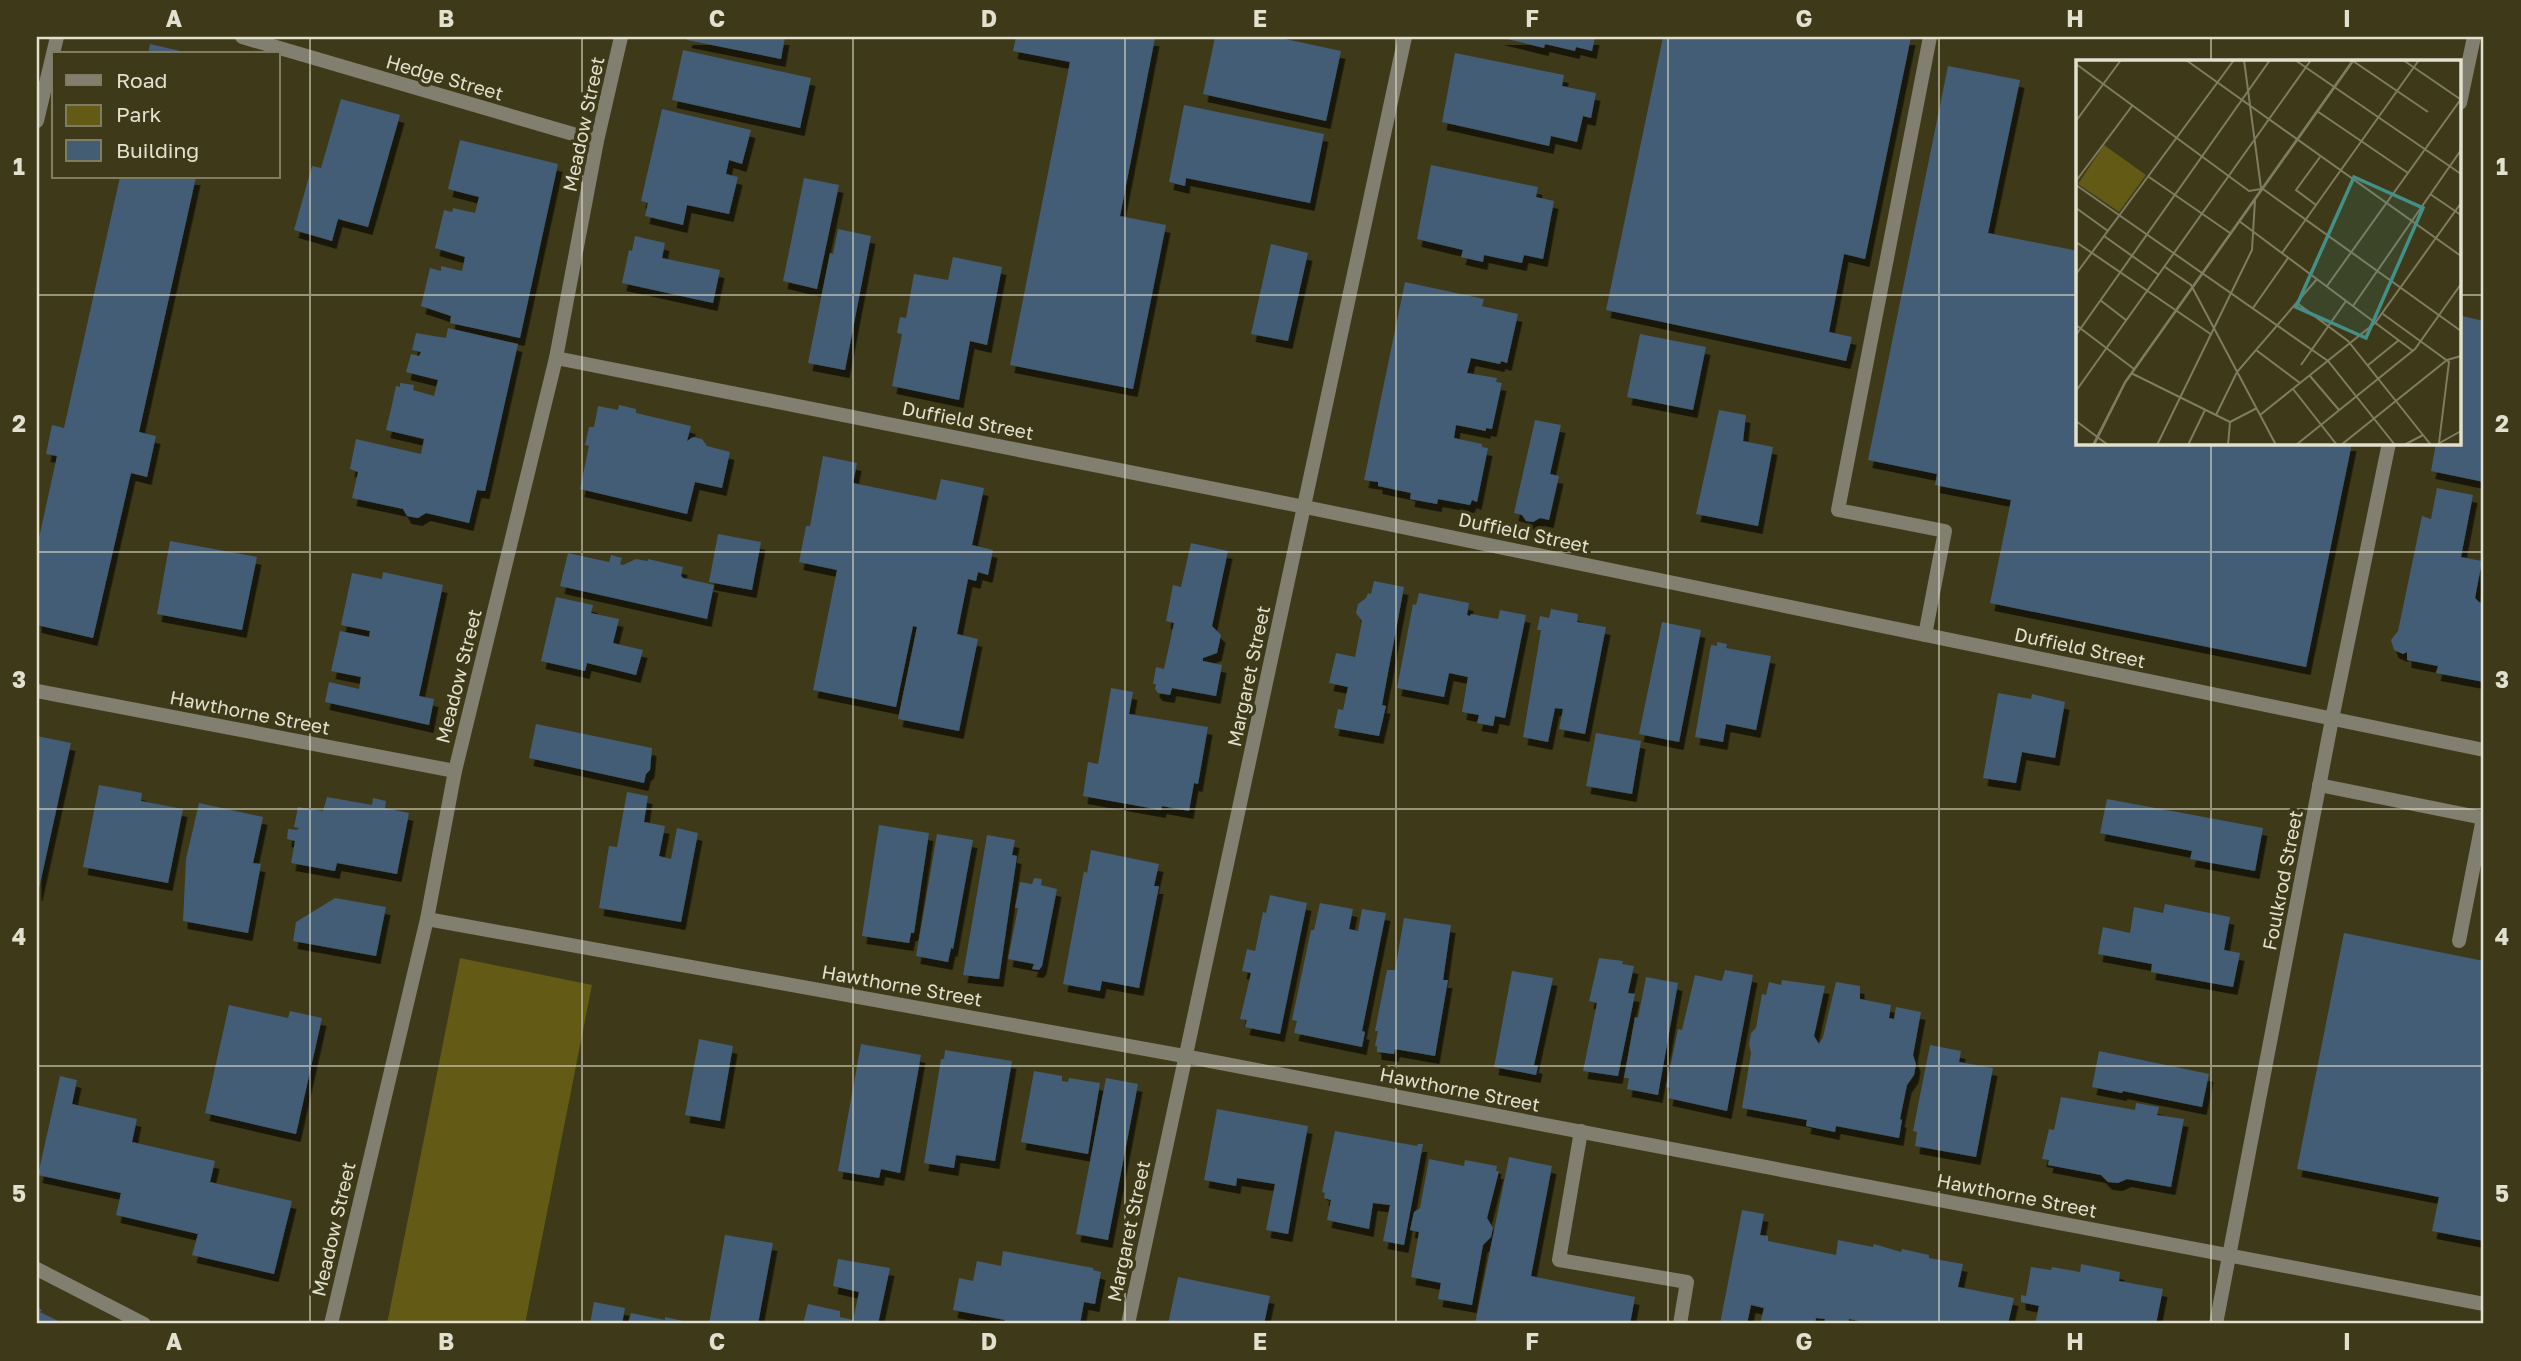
<svg xmlns="http://www.w3.org/2000/svg" width="2521" height="1361" font-family="'Golos Text',sans-serif">
<defs>
<filter id="shadow"><feDropShadow dx="4.5" dy="8" stdDeviation="0" flood-color="#0009"/></filter>
</defs>
<rect width="100%" height="100%" fill="#3d3919"/>
<polygon fill="#625a15" points="460,958 592,985 525,1324 387,1324"/>
<g fill="#425d74" filter="url(#shadow)">
<polygon points="688,37 785,37 781,59 687,40"/>
<polygon points="1016,37 1155,38 1120,216 1166,225 1133,389 1010,365 1070,62 1013,51"/>
<polygon points="1215,37 1276,37 1341,51 1326,121 1203,94"/>
<polygon points="1499,37 1595,37 1592,51 1576,47 1575,51 1545,44 1544,48"/>
<polygon points="1663,37 1911,37 1865,259 1844,254 1829,332 1852,337 1846,361 1606,310"/>
<polygon points="150,44 189,53 189,54 148,54"/>
<polygon points="683,50 811,78 800,128 672,100"/>
<polygon points="1455,53 1564,75 1562,86 1596,93 1591,118 1583,116 1577,142 1551,136 1549,146 1442,122"/>
<polygon points="1948,66 2020,80 1988,233 2078,251 2078,443 2352,443 2306,667 1990,603 2011,500 1935,485 1937,474 1868,460"/>
<polygon points="341,99 400,115 368,227 338,219 332,241 294,230 312,166 321,168"/>
<polygon points="1184,105 1324,134 1310,203 1186,178 1185,186 1169,182"/>
<polygon points="662,109 751,130 742,164 729,160 726,174 738,177 729,214 687,205 683,225 645,216 648,203 641,201"/>
<polygon points="460,140 558,164 520,338 450,323 451,316 421,306 430,268 441,271 441,266 462,271 465,257 435,248 444,210 452,212 453,208 475,213 479,197 448,189"/>
<polygon points="1431,165 1538,187 1536,197 1554,201 1543,259 1524,255 1522,263 1484,255 1483,262 1461,257 1463,250 1417,239"/>
<polygon points="120,177 196,177 139,432 156,436 147,477 131,473 93,638 37,625 37,547 57,456 46,454 52,425 64,428"/>
<polygon points="804,178 839,185 817,289 783,281"/>
<polygon points="838,229 871,236 845,370 808,363 830,253 833,254"/>
<polygon points="635,236 665,243 662,258 720,270 713,303 622,283 629,250 632,251"/>
<polygon points="1271,244 1308,253 1288,341 1251,334"/>
<polygon points="953,257 1002,267 987,345 970,341 959,400 892,386 902,334 897,333 900,317 906,318 914,274 948,280"/>
<polygon points="1405,282 1484,299 1482,306 1518,314 1507,363 1501,361 1500,364 1471,358 1467,373 1497,378 1496,382 1502,383 1492,429 1486,428 1486,431 1456,425 1454,438 1482,444 1482,447 1488,448 1477,502 1472,500 1470,505 1438,499 1437,504 1410,499 1411,493 1378,486 1378,482 1364,480"/>
<polygon points="2462,316 2484,321 2484,482 2431,471 2436,443 2460,443 2460,327"/>
<polygon points="448,328 518,344 485,491 477,490 469,523 426,513 418,518 407,516 403,509 352,498 358,472 350,469 356,439 421,454 424,439 386,430 391,409 396,386 400,387 400,383 414,385 413,390 434,396 438,380 406,372 411,354 419,356 421,352 412,350 416,333 446,338"/>
<polygon points="1640,334 1706,347 1693,410 1627,397"/>
<polygon points="619,405 636,409 636,413 691,426 687,441 693,437 702,439 707,446 730,452 722,488 695,482 687,514 580,489 589,446 585,445 589,427 594,427 598,406 618,410"/>
<polygon points="1719,410 1746,415 1743,441 1773,447 1758,526 1696,514"/>
<polygon points="1535,420 1561,425 1550,474 1559,476 1549,520 1540,518 1533,522 1526,521 1522,515 1514,513"/>
<polygon points="823,456 857,463 853,483 936,500 941,479 984,488 972,545 993,550 988,575 978,572 976,581 968,579 957,634 978,639 959,731 898,719 917,627 913,626 896,707 813,690 837,570 799,562 806,526 810,526"/>
<polygon points="2437,488 2473,495 2461,557 2482,561 2475,598 2480,603 2484,601 2484,682 2436,673 2438,666 2407,660 2407,652 2403,654 2394,650 2391,640 2398,631 2422,516 2431,519"/>
<polygon points="718,534 761,542 752,590 709,582"/>
<polygon points="170,541 257,557 242,630 157,614"/>
<polygon points="1191,543 1228,551 1212,626 1221,635 1217,653 1203,658 1203,661 1222,665 1216,696 1172,688 1170,695 1158,693 1155,689 1156,684 1153,684 1156,667 1164,669 1174,623 1166,621 1173,585 1181,587"/>
<polygon points="568,553 609,562 611,555 622,558 620,564 623,565 636,559 648,561 648,559 683,567 681,576 683,578 714,585 707,619 560,586"/>
<polygon points="383,572 443,585 419,696 434,699 429,725 325,702 329,682 359,689 361,677 331,671 340,631 369,637 370,631 341,625 352,573 382,579"/>
<polygon points="1374,581 1404,587 1382,705 1386,706 1379,736 1334,728 1338,709 1343,710 1348,687 1329,683 1336,653 1355,657 1362,621 1356,613 1358,604 1366,598 1368,593 1371,594"/>
<polygon points="1419,593 1469,603 1467,615 1470,616 1471,614 1498,619 1500,610 1526,615 1505,718 1495,716 1493,726 1477,723 1479,715 1462,712 1468,677 1449,673 1444,697 1397,688 1413,604 1416,605"/>
<polygon points="556,597 593,605 591,613 619,619 613,643 643,650 636,675 587,663 585,671 541,661"/>
<polygon points="1551,609 1578,614 1577,622 1606,627 1585,734 1559,729 1563,709 1555,708 1548,742 1523,737 1541,630 1537,630 1540,616 1549,618"/>
<polygon points="1662,622 1701,630 1679,742 1639,734"/>
<polygon points="1717,642 1727,644 1726,648 1771,656 1756,730 1726,724 1723,742 1695,737 1711,645 1717,646"/>
<polygon points="1111,688 1133,692 1129,714 1208,727 1198,784 1194,783 1189,811 1162,806 1161,810 1083,796 1088,762 1098,764"/>
<polygon points="1998,693 2031,699 2032,694 2065,702 2055,758 2022,752 2016,783 1983,778"/>
<polygon points="536,724 652,748 650,770 646,774 644,783 529,758"/>
<polygon points="1596,733 1641,741 1632,794 1586,786"/>
<polygon points="37,736 71,743 38,893 37,893"/>
<polygon points="99,785 142,793 141,801 183,809 168,883 83,867"/>
<polygon points="627,792 648,796 644,822 665,826 659,856 671,859 677,828 698,833 681,922 599,908 609,846 617,847"/>
<polygon points="327,797 372,805 373,798 386,801 385,808 409,813 397,874 337,863 335,871 291,863 295,841 287,839 288,829 297,830 299,828 294,827 298,807 323,811"/>
<polygon points="2107,799 2263,828 2255,871 2190,859 2192,851 2100,833"/>
<polygon points="199,803 263,817 253,863 261,864 248,933 183,921 186,859"/>
<polygon points="879,825 929,833 914,933 911,933 909,943 862,936"/>
<polygon points="937,834 973,840 953,949 951,948 948,962 916,956"/>
<polygon points="987,835 1015,840 1012,855 1017,856 999,979 963,975"/>
<polygon points="1091,850 1159,864 1154,886 1159,886 1139,988 1102,981 1100,991 1063,984 1084,871 1087,873"/>
<polygon points="1034,878 1042,879 1041,885 1057,889 1042,966 1039,970 1032,969 1034,964 1008,959 1018,908 1015,908 1020,882 1032,884"/>
<polygon points="1270,895 1307,903 1280,1034 1245,1027 1247,1020 1240,1019 1251,973 1242,971 1247,949 1255,951 1263,912 1266,913"/>
<polygon points="335,898 386,907 376,956 293,941 296,922"/>
<polygon points="1320,903 1353,909 1349,929 1358,931 1362,909 1386,913 1362,1031 1365,1032 1362,1047 1294,1033 1297,1021 1292,1020 1311,930 1314,930"/>
<polygon points="2165,904 2230,917 2224,950 2240,953 2233,987 2151,972 2152,964 2098,954 2103,927 2130,933 2134,907 2163,913"/>
<polygon points="1404,918 1451,925 1443,980 1448,980 1435,1056 1395,1049 1394,1054 1377,1052 1377,1046 1375,1046 1378,1031 1375,1031 1387,970 1395,970"/>
<polygon points="2344,933 2484,961 2484,1241 2432,1231 2439,1197 2297,1169"/>
<polygon points="1599,958 1623,961 1622,964 1634,966 1628,993 1635,994 1618,1076 1583,1071 1597,1003 1589,1001"/>
<polygon points="1725,970 1753,975 1727,1111 1668,1098 1670,1088 1666,1087 1678,1029 1682,1030 1695,975 1722,981"/>
<polygon points="1512,971 1553,978 1534,1065 1538,1066 1536,1075 1494,1067"/>
<polygon points="1646,977 1678,983 1658,1095 1627,1089 1629,1078 1624,1078 1635,1017 1638,1018"/>
<polygon points="1782,980 1825,986 1814,1036 1819,1044 1823,1037 1836,982 1860,986 1860,999 1891,1005 1889,1018 1894,1019 1896,1007 1921,1012 1913,1055 1916,1064 1914,1075 1907,1085 1900,1119 1902,1120 1899,1138 1836,1126 1835,1132 1806,1126 1807,1120 1742,1108 1751,1053 1749,1045 1751,1033 1756,1028 1762,994 1766,995 1769,982 1781,985"/>
<polygon points="229,1005 288,1018 290,1011 322,1018 296,1134 205,1113"/>
<polygon points="699,1039 733,1046 720,1121 685,1115"/>
<polygon points="861,1044 921,1055 900,1173 881,1169 879,1178 838,1171"/>
<polygon points="1930,1045 1961,1051 1959,1062 1993,1068 1976,1157 1915,1146 1917,1132 1913,1131"/>
<polygon points="945,1050 1012,1061 995,1161 956,1155 954,1168 924,1163 941,1059 944,1059"/>
<polygon points="2099,1051 2209,1074 2202,1107 2123,1091 2122,1093 2092,1087"/>
<polygon points="1034,1071 1062,1076 1062,1081 1068,1082 1069,1078 1100,1083 1088,1154 1021,1142"/>
<polygon points="60,1076 77,1080 72,1104 137,1119 132,1142 215,1161 210,1182 292,1201 274,1274 192,1255 198,1234 116,1215 121,1193 38,1175"/>
<polygon points="1106,1078 1138,1084 1108,1240 1076,1234"/>
<polygon points="2061,1097 2135,1110 2136,1103 2159,1107 2157,1115 2184,1119 2171,1187 2127,1179 2118,1183 2108,1182 2101,1175 2048,1165 2049,1160 2042,1159 2049,1129 2054,1130"/>
<polygon points="1217,1109 1308,1126 1288,1234 1266,1230 1275,1184 1237,1178 1236,1186 1204,1180"/>
<polygon points="1335,1131 1417,1146 1418,1144 1423,1144 1404,1245 1383,1241 1390,1205 1373,1203 1369,1229 1327,1220 1331,1200 1324,1198 1325,1193 1322,1192"/>
<polygon points="1509,1157 1552,1166 1531,1276 1635,1297 1630,1324 1475,1324"/>
<polygon points="1429,1159 1464,1166 1465,1160 1497,1166 1496,1171 1499,1171 1487,1218 1493,1228 1491,1237 1483,1245 1472,1305 1438,1299 1441,1283 1411,1277 1419,1232 1410,1230 1414,1212 1420,1208"/>
<polygon points="1742,1210 1764,1214 1760,1235 1768,1236 1768,1241 1836,1255 1838,1240 1873,1247 1874,1244 1901,1252 1902,1249 1929,1255 1929,1258 1963,1264 1958,1287 2014,1298 2008,1324 1865,1324 1865,1322 1849,1319 1848,1324 1824,1324 1825,1319 1816,1318 1815,1324 1760,1324 1764,1308 1751,1305 1747,1324 1720,1324"/>
<polygon points="725,1235 773,1243 758,1324 709,1324"/>
<polygon points="1003,1251 1093,1268 1093,1270 1101,1272 1095,1304 1084,1302 1080,1324 1004,1324 1005,1320 953,1310 959,1278 973,1281 977,1261 1001,1266"/>
<polygon points="838,1259 890,1268 878,1324 803,1324 808,1304 840,1311 840,1317 853,1320 859,1292 833,1286"/>
<polygon points="2081,1264 2120,1272 2119,1281 2163,1289 2156,1324 2035,1324 2039,1306 2021,1302 2021,1295 2026,1296 2031,1267 2051,1270 2052,1267 2080,1272"/>
<polygon points="1178,1277 1270,1296 1264,1324 1168,1324"/>
<polygon points="594,1302 625,1308 622,1324 590,1324"/>
<polygon points="37,1307 42,1310 40,1312 64,1324 37,1324"/>
<polygon points="631,1313 665,1320 665,1317 696,1324 628,1324"/>
</g>
<g fill="none" stroke-linecap="round" stroke-linejoin="round">
<g stroke="#807f70" stroke-width="14">
<polyline points="1925,635 1945,531 1838,510 1930,37"/>
<polyline points="2319,785 2483,818 2459,941"/>
<polyline points="1581,1131 1559,1260 1687,1282 1680,1324"/>
</g>
<g stroke="#807f70" stroke-width="14">
<polyline points="242,37 597,141"/>
<polyline points="2460,103 2474,37"/>
<polyline points="37,121 57,37"/>
<polyline points="556,358 1305,507 2484,750"/>
<polyline points="37,691 455,771"/>
<polyline points="427,919 1184,1056 2484,1304"/>
<polyline points="37,1269 144,1324"/>
<polyline points="331,1324 427,919 455,771 556,358 597,141 621,37"/>
<polyline points="2216,1324 2332,719 2389,443"/>
</g>
<polyline stroke="#807f70" stroke-width="14" points="1128,1324 1405,37"/>
</g>
<path fill="none" stroke="#e2e0ce" stroke-width="2" stroke-opacity="0.55" d="M 310,37 L 310,1324M 582,37 L 582,1324M 853,37 L 853,1324M 1125,37 L 1125,1324M 1396,37 L 1396,1324M 1668,37 L 1668,1324M 1939,37 L 1939,1324M 2211,37 L 2211,61M 37,295 L 2078,295M 2460,295 L 2484,295M 2211,443 L 2211,1324M 37,552 L 2484,552M 37,809 L 2484,809M 37,1066 L 2484,1066"/>
<g text-anchor="middle" dominant-baseline="central" stroke-width="7" stroke-linejoin="round" paint-order="stroke">
<g font-size="19" fill="#e2e0ce" stroke="#3d3919">
<text transform="translate(445 77) rotate(16)">Hedge Street</text>
<text transform="translate(583 124) rotate(-78)">Meadow Street</text>
<text transform="translate(968 420) rotate(11)">Duffield Street</text>
<text transform="translate(1524 532) rotate(12)">Duffield Street</text>
<text transform="translate(2080 647) rotate(12)">Duffield Street</text>
<text transform="translate(458 676) rotate(-76)">Meadow Street</text>
<text transform="translate(1248 676) rotate(-78)">Margaret Street</text>
<text transform="translate(250 712) rotate(11)">Hawthorne Street</text>
<text transform="translate(2282 880) rotate(-79)">Foulkrod Street</text>
<text transform="translate(902 985) rotate(10)">Hawthorne Street</text>
<text transform="translate(1460 1089) rotate(11)">Hawthorne Street</text>
<text transform="translate(2017 1195) rotate(11)">Hawthorne Street</text>
<text transform="translate(333 1229) rotate(-77)">Meadow Street</text>
<text transform="translate(1128 1231) rotate(-78)">Margaret Street</text>
</g>
</g>
<g transform="translate(2076 60)">
<rect width="385" height="385" fill="#3d3919"/>
<path d="M 28,85 L 70,115 L 43,152 L 2,124 Z" fill="#625a15"/>
<path fill="none" stroke="#7f7c61" stroke-width="2" d="M 110,0 L 385,196M 168,0 L 185,128M 219,0 L 385,114M 327,0 L 384,39M 277,1 L 352,52M 0,4 L 173,131 L 185,129M 241,51 L 332,113M 0,61 L 45,0M 73,117 L 154,173M 0,121 L 56,46M 0,125 L 252,301 L 319,385M 187,129 L 385,271M 354,134 L 385,155M 240,145 L 220,130 L 244,97M 0,148 L 32,171M 163,161 L 337,291M 28,176 L 83,215M 0,182 L 136,275M 206,193 L 343,0M 89,207 L 115,225 L 200,385M 0,214 L 158,0M 251,226 L 385,39M 24,240 L 50,260M 221,243 L 272,281 L 355,385M 277,246 L 385,90M 177,248 L 212,198M 307,254 L 373,302 L 363,383M 0,265 L 58,309M 0,275 L 194,0M 180,290 L 224,323M 225,305 L 270,241M 291,306 L 323,280M 55,313 L 154,362M 234,316 L 263,350M 217,329 L 261,385M 0,331 L 235,0M 140,355 L 161,312 L 241,219M 184,355 L 299,263 L 385,143M 0,361 L 32,385M 154,362 L 181,348M 17,385 L 49,322 L 277,0M 18,385 L 49,323 L 278,0M 81,385 L 176,190 L 179,140M 112,385 L 129,350M 152,385 L 154,362M 220,385 L 339,289 L 385,224M 265,385 L 371,300 L 385,296M 328,385 L 347,375M 360,385 L 385,371"/>
<path fill="#449086" fill-opacity="0.15" stroke="#449086" stroke-width="3.5" d="M 278,117 L 347,148 L 290,278 L 220,247 Z"/>
<rect width="385" height="385" fill="none" stroke="#e2e0ce" stroke-width="3.5"/>
</g>
<rect width="2521" height="1361" fill="none" stroke="#3d3919" stroke-width="77"/>
<rect x="52" y="52" width="228" height="126" fill="#3d3919" stroke="#7f7c61" stroke-width="2"/>
<rect x="66" y="75" width="35" height="10" fill="#807f70" stroke="#7f7c61" stroke-width="2"/>
<text x="116" y="88" font-size="21" fill="#e2e0ce">Road</text>
<rect x="66" y="105" width="35" height="21" fill="#625a15" stroke="#7f7c61" stroke-width="2"/>
<text x="116" y="122" font-size="21" fill="#e2e0ce">Park</text>
<rect x="66" y="140" width="35" height="21" fill="#425d74" stroke="#7f7c61" stroke-width="2"/>
<text x="116" y="158" font-size="21" fill="#e2e0ce">Building</text>
<rect x="38" y="38" width="2444" height="1284" fill="none" stroke="#e2e0ce" stroke-width="2.5"/>
<g font-size="23" text-anchor="middle" font-weight="bold" fill="#e2e0ce">
<text x="174" y="27">A</text>
<text x="446" y="27">B</text>
<text x="717" y="27">C</text>
<text x="989" y="27">D</text>
<text x="1260" y="27">E</text>
<text x="1532" y="27">F</text>
<text x="1804" y="27">G</text>
<text x="2075" y="27">H</text>
<text x="2347" y="27">I</text>
<text x="19" y="175">1</text>
<text x="2502" y="175">1</text>
<text x="19" y="432">2</text>
<text x="2502" y="432">2</text>
<text x="19" y="688">3</text>
<text x="2502" y="688">3</text>
<text x="19" y="945">4</text>
<text x="2502" y="945">4</text>
<text x="19" y="1202">5</text>
<text x="2502" y="1202">5</text>
<text x="174" y="1350">A</text>
<text x="446" y="1350">B</text>
<text x="717" y="1350">C</text>
<text x="989" y="1350">D</text>
<text x="1260" y="1350">E</text>
<text x="1532" y="1350">F</text>
<text x="1804" y="1350">G</text>
<text x="2075" y="1350">H</text>
<text x="2347" y="1350">I</text>
</g>
</svg>
